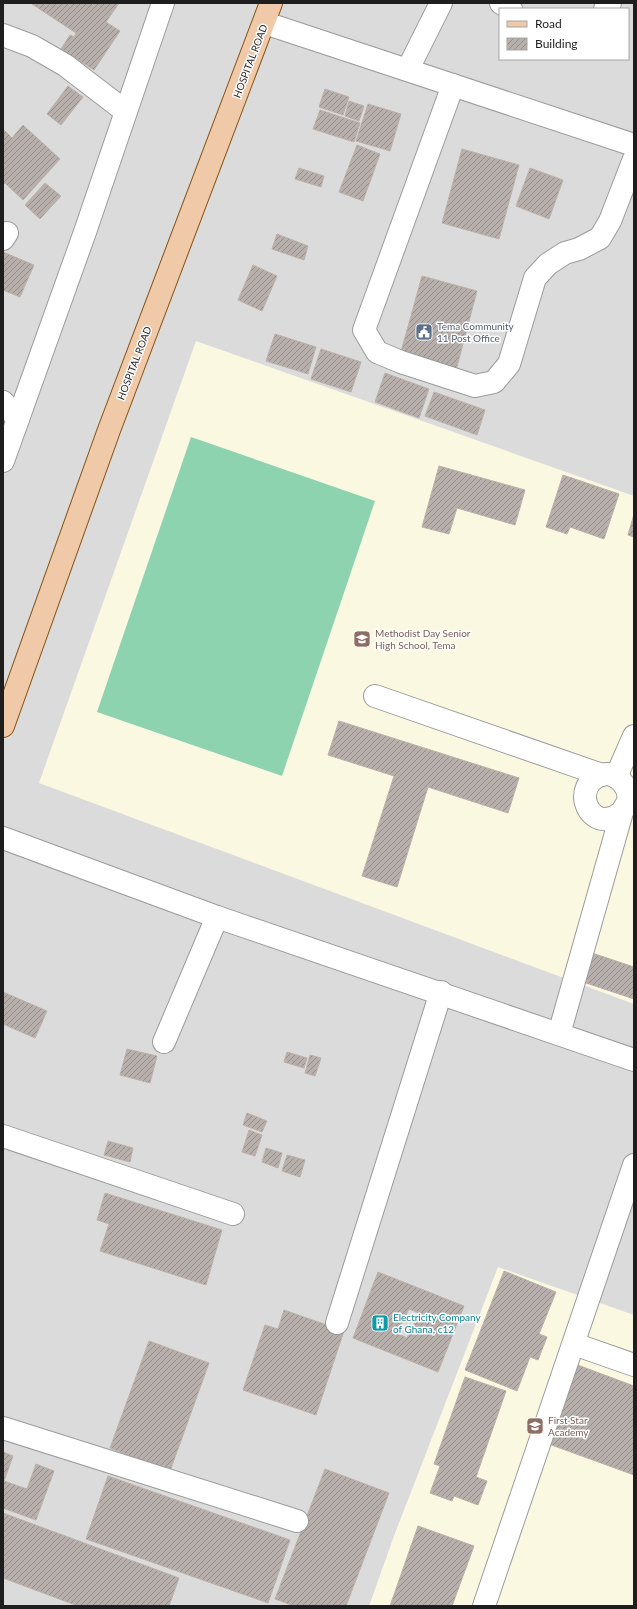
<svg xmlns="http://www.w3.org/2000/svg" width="637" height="1609" font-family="Lato,sans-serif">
<defs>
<pattern id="building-hatch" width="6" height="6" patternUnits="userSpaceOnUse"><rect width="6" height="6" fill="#b6afab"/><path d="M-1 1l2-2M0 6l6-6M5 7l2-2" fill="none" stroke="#938e8b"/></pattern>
</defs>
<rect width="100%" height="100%" fill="#edeae5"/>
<path fill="#dcdbdb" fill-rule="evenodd" d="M 3,3 L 634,3 L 634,1606 L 3,1606 ZM 500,9 L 628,9 L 628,59 L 500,59 Z"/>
<g fill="#fbf8e1">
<polygon points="196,341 634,496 634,1004 39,783"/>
<polygon points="498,1267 634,1315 634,1606 369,1606 394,1536"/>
</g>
<polygon fill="#8dd3b0" points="191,437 375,501 282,776 97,712"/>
<g fill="url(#building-hatch)" stroke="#bdb0a9" fill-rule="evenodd">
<polygon points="119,3 106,22 120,31 94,70 61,49 70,35 74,37 76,33 32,4"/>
<polygon points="68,86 83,97 61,125 47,114"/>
<polygon points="325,89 349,97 343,115 319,107"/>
<polygon points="349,101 364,106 359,121 345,116"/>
<polygon points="368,104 401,114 390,151 356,141"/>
<polygon points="320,110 360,123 354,142 313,129"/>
<polygon points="23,125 60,159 23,200 5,183 3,185 3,129 12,138"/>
<polygon points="357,145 380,154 363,201 339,192"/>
<polygon points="462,149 519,165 499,239 442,223"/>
<polygon points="299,168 324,176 321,187 295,179"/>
<polygon points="530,168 563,180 549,219 516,206"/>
<polygon points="45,183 61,196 40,219 25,205"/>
<polygon points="277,234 308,246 304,260 272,249"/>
<polygon points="3,252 34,265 20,297 3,290"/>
<polygon points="253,265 277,276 262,311 238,300"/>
<polygon points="422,276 477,291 455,374 399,359"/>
<polygon points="275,334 316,347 308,374 266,361"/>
<polygon points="321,349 361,362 351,392 311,379"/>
<polygon points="385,373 429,389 419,418 375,402"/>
<polygon points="434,392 485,410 477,435 425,416"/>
<polygon points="439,466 525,490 515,525 457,508 449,534 422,527"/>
<polygon points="563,475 619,494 604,539 570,527 567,534 546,527"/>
<polygon points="634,514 634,537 628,535"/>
<polygon points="339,721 519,778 508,813 428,787 397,887 362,876 394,776 328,755"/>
<polygon points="589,952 634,967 634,999 580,981"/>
<polygon points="3,992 47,1011 35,1038 3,1024"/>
<polygon points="127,1049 157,1056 150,1083 120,1075"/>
<polygon points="287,1052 307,1058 304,1068 284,1062"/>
<polygon points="310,1055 321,1058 315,1076 305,1073"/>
<polygon points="247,1113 267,1121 262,1132 243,1125"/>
<polygon points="249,1130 262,1135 255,1156 242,1152"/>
<polygon points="108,1141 133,1148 130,1162 104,1155"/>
<polygon points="266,1148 282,1153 278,1168 262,1162"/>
<polygon points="287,1155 305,1160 300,1177 282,1171"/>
<polygon points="105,1193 222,1230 206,1285 100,1251 109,1224 97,1220"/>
<polygon points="504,1271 556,1292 539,1334 547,1337 538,1360 530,1357 517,1391 465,1370"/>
<path d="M 378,1272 L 464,1306 L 438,1372 L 353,1338 ZM 409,1309 L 419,1313 L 407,1338 L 397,1333 Z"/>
<polygon points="284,1310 344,1331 316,1415 243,1390 265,1325 278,1329"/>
<polygon points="149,1341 209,1363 170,1471 110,1448"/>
<polygon points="575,1364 634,1386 634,1475 546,1443"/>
<polygon points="465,1377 506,1391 476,1477 487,1481 478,1505 454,1496 452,1501 430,1493 440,1466 434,1464"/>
<polygon points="3,1452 13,1456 4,1481 27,1489 36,1464 54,1471 36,1520 3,1508"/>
<polygon points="325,1469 389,1493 346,1606 294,1606 275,1599"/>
<polygon points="108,1476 290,1540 268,1603 86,1539"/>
<polygon points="3,1513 179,1578 169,1606 78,1606 3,1578"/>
<polygon points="418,1526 474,1546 452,1606 390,1606"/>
</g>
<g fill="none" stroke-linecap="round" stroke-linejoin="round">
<g stroke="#9b9b9b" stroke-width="24">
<g id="minor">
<polyline points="501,3 511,9"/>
<polyline points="605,9 610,3"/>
<polyline points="265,23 634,145"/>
<polyline points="3,35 32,46 65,65 125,111"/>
<polyline points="408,69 441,3"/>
<polyline points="453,85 364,330 377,352 401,362 475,386 494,382 509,364 535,278 548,264 565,253 579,249 600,238 610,221 634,159"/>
<polyline points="3,239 7,233"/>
<polyline points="3,402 18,419"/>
<polyline points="3,461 85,232 163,3"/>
<polyline points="375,696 602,775"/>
<polyline points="616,777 634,736"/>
<polyline points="3,838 217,917 634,1060"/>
<path d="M 559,1034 L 622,812 C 624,808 627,804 628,801 C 631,787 615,770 601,775 C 572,786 587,826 611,818 C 615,817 619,814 622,812"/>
<polyline points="164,1042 217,917"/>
<polyline points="3,1136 233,1214"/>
<polyline points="337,1323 441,992"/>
<polyline points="574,1344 634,1365"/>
<polyline points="3,1428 297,1521"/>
<polyline points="484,1606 634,1165"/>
</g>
</g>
<g stroke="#855313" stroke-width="24">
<polyline id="major" points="3,726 109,430 271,3"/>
</g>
<use href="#minor" stroke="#fff" stroke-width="22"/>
<use href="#major" stroke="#f0c9a8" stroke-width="22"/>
</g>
<defs>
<g id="civic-square" transform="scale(0.9)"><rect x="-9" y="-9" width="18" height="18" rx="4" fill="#5c6f8a" stroke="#fff"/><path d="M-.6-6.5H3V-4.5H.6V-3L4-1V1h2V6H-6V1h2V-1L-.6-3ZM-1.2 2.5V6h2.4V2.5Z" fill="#fff"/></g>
<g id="school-square" transform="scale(0.9)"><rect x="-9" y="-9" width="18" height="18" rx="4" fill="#8d6e63" stroke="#fff"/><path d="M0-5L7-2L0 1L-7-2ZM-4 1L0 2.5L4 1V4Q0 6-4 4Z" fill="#fff"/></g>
<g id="building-square" transform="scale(0.9)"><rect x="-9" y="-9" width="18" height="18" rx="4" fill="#0f9aa8" stroke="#fff"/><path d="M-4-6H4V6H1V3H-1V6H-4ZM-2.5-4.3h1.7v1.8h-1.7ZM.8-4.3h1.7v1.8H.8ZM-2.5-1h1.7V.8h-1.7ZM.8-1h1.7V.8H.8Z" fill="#fff"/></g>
</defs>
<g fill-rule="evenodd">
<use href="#civic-square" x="424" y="332"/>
<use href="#school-square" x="362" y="639"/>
<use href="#building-square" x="380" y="1323"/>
<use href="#school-square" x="535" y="1426"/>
</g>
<g text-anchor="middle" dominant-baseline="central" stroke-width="3" stroke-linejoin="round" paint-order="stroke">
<g font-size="10" fill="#1e1e1e" stroke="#fff">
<text transform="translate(250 61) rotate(-69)">HOSPITAL ROAD</text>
<text transform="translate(134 363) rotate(-69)">HOSPITAL ROAD</text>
</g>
<g font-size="10" fill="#4e5e75" stroke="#fff" text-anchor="start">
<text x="437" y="326">Tema Community<tspan x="437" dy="12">11 Post Office</tspan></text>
</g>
<g font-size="10" fill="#785e54" stroke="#fff" text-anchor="start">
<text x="375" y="633">Methodist Day Senior<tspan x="375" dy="12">High School, Tema</tspan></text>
<text x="548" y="1420">First Star<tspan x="548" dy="12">Academy</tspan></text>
</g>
<g font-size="10" fill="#0d838f" stroke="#fff" text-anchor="start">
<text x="393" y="1317">Electricity Company<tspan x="393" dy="12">of Ghana, c12</tspan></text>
</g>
</g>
<rect width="637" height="1609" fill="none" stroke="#1e1e1e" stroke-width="8"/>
<rect x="499" y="8" width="130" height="52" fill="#ffffff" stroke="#a5a5a5"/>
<rect x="507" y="21" width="20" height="6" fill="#f0c9a8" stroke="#a5a5a5"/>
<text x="535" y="28" font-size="12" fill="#1e1e1e">Road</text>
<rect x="507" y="38" width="20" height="12" fill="url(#building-hatch)" stroke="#a5a5a5"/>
<text x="535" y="48" font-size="12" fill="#1e1e1e">Building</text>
</svg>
